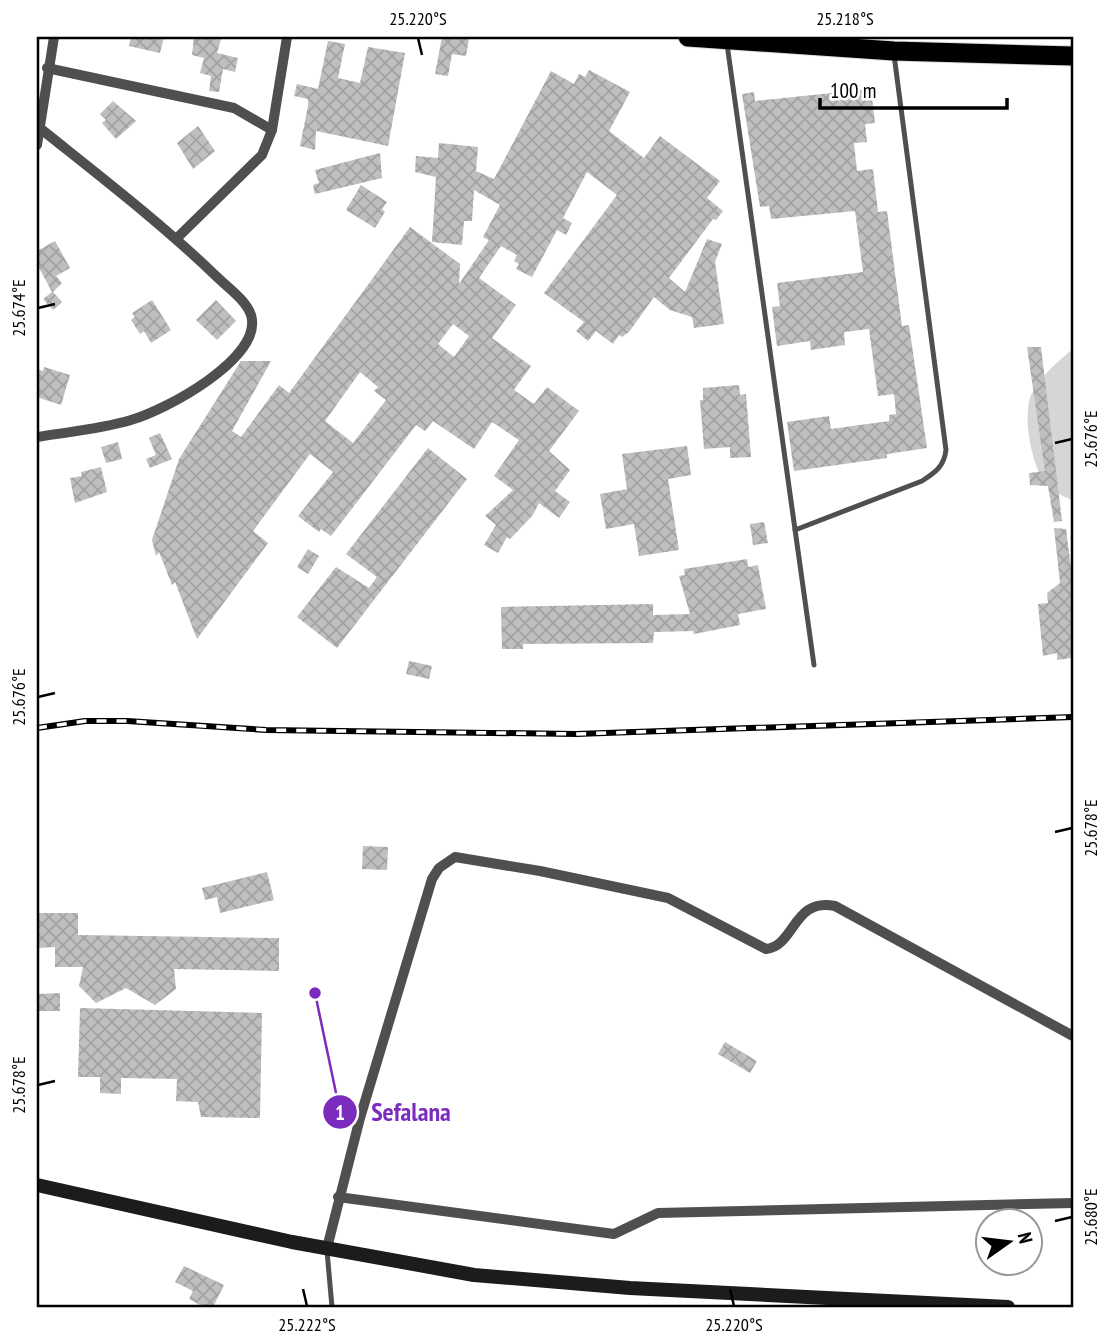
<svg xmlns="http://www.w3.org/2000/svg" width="1110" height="1344" font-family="'PT Sans Narrow',sans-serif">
<defs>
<pattern id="building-cross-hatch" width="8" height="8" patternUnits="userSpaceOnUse" patternTransform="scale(1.75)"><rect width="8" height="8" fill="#bfbfbf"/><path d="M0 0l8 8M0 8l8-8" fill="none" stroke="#a2a2a2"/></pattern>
</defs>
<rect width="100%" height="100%" fill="#fff"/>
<path fill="#d6d6d6" d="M 1073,349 L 1073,501 C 1066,497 1055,493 1049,487 C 1032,472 1021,414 1032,393 C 1043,374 1057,362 1073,349 Z"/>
<g fill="url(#building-cross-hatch)" fill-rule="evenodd">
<polygon points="131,37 164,37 160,53 129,46"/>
<polygon points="194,37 221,39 217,53 238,58 235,72 223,69 219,92 209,91 211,76 200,73 204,58 192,55"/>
<polygon points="442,37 469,39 466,56 452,54 448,76 435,74"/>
<polygon points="328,41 345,44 338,78 360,83 368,47 405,53 388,146 316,131 315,150 300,146 308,106 308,99 294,96 297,84 318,89"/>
<path d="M 589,70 L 630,92 L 609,131 L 644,158 L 660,136 L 720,181 L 707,198 L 723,211 L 716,220 L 713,219 L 669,278 L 685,292 L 707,239 L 722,244 L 715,262 L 724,324 L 694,328 L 692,317 L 670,310 L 654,297 L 629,332 L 622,337 L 619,335 L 613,344 L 596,331 L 588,341 L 576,331 L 584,322 L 544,293 L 617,195 L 587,172 L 563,218 L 572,223 L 566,235 L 557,230 L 532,277 L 516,269 L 519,264 L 514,261 L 517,255 L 501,246 L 479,278 L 516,305 L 492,338 L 531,366 L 514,390 L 534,404 L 547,387 L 579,411 L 549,451 L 570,470 L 555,491 L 570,502 L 559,518 L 539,503 L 533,515 L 510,539 L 507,537 L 498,553 L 484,545 L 496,525 L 485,516 L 513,490 L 494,476 L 519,440 L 492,422 L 474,449 L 433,421 L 425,431 L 416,425 L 331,536 L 321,529 L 319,532 L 298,516 L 333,472 L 310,454 L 253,531 L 268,543 L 197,639 L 175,582 L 172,585 L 159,552 L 156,556 L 152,540 L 179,459 L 241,361 L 271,361 L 232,431 L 241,437 L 279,385 L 289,393 L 410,227 L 460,264 L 459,284 L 489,240 L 483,237 L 500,205 L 474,190 L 472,221 L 464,221 L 462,245 L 432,242 L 436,177 L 415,172 L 416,156 L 438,158 L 439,143 L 478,147 L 476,171 L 494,179 L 551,71 L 574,84 L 579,74 L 585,77 ZM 453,324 L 469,336 L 454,357 L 438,344 ZM 360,372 L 378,387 L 374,391 L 386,400 L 353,443 L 325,421 Z"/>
<polygon points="871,89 875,123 865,124 867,142 854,143 857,171 873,169 878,212 887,211 902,326 909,325 927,448 887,454 887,458 794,471 787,422 829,416 831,429 889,421 889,415 896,414 894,394 878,396 869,329 844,332 845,345 811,350 810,341 777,346 772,307 780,306 777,283 863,272 855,211 771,219 769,206 760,207 742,94 754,92 755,101"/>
<polygon points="113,101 136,121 116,139 102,123 106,120 100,114"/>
<polygon points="198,126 215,151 193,169 177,143"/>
<polygon points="380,153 382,178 315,194 313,185 319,183 315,170"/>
<polygon points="361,185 387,202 382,209 385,212 375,228 346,210"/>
<polygon points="55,241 70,268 56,276 62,283 53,292 62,302 53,310 43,299 52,292 37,264 37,251"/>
<polygon points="152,300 171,330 151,343 144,331 140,334 131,320 135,317 132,313"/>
<polygon points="216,300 236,321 217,340 196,320"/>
<polygon points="1027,347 1041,347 1062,521 1054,522 1048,486 1030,485 1029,473 1045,471"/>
<polygon points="44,367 70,375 61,405 37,397 37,369 43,371"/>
<polygon points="739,385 740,395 746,394 751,457 730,458 730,447 704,449 700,400 703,400 703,388"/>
<polygon points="160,433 172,459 150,468 146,459 156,455 149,438"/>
<polygon points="118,442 122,459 106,463 101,447"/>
<polygon points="687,446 691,475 668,479 679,550 639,556 634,524 606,529 600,494 627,489 622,454"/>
<polygon points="428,448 467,479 337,648 297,617 336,567 369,588 377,577 346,554"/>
<polygon points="101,467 107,492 75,503 70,478 82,476 81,472"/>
<polygon points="764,522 768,543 753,545 750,524"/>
<polygon points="1054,528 1066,529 1073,584 1073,654 1071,658 1057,660 1057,653 1043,656 1038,604 1048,603 1047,593 1060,583"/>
<polygon points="308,549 319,556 308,574 297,567"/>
<polygon points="747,559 748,567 758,565 766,609 738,614 740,625 694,634 693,631 654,632 653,643 523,644 523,649 502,649 501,607 653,604 653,615 690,614 679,576 685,575 684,569"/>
<polygon points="409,661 432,666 429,679 406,674"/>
<polygon points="363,846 388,847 387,870 362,869"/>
<polygon points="267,872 274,900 220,913 217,897 205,900 202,888"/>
<polygon points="37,913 78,913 78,935 279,938 279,971 174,969 176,989 155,1005 126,988 96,1003 79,986 83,967 55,967 55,947 37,948"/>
<polygon points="60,993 60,1011 37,1011 37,994"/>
<polygon points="80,1008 262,1013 260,1118 201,1117 198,1102 176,1101 177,1079 121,1078 121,1094 100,1093 100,1077 78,1077"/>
<polygon points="725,1042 757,1061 750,1073 718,1054"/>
<polygon points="184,1266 224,1285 213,1307 204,1307 189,1299 193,1291 175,1282"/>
</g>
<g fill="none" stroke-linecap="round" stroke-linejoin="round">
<g stroke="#dbdbdb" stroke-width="21">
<polyline id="trunk" points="688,37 894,51 1073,56"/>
</g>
<g stroke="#4f4f4f" stroke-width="5">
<polyline points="727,44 814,665"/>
<path d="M 795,530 L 922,481 C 936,472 944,466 946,450 L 894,55"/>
<polyline points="327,1251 332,1307"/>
</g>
<g stroke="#4f4f4f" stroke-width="10">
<polyline points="47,68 234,108 272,130"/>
<polyline points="37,145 54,37"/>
<polyline points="177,238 262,155 272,130 287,37"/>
<path d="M 37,437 C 68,432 101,429 131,420 C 164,411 264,358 251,315 C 246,300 227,287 216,276 C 161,223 101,177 41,129"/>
<polyline points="338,1197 614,1234 658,1213 1073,1203"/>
<path d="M 327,1248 L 360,1118 L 432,879 L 439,868 L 455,857 L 540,871 L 668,898 L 766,949 C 795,946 793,897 835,906 L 1073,1036"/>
</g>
<polyline stroke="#1c1c1c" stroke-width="14" points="37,1185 292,1242 474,1275 630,1288 1008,1307"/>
<use href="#trunk" stroke="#000" stroke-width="19"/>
<g stroke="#000" stroke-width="6">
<polyline id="rail" points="37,728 85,721 127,721 266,730 576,734 1073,717"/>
</g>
<use href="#rail" stroke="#fff" stroke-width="3.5" stroke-dasharray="10" stroke-linecap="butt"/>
</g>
<path fill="none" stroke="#000" stroke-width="2.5" d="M 418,38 L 422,55M 845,38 L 850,55M 38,308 L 55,304M 1055,443 L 1072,439M 38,697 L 55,693M 1055,832 L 1072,828M 38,1085 L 55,1081M 1055,1221 L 1072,1217M 303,1289 L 307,1306M 730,1289 L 734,1306"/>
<path fill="none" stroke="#7b2cbf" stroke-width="2.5" d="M315 993L340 1112"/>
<g fill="#7b2cbf" stroke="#fff" stroke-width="2.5">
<circle cx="315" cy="993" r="7"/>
<circle cx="340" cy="1112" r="18"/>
</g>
<g font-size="21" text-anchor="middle" font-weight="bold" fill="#fff">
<text x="340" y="1120">1</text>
</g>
<g font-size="26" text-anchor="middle" font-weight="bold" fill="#7b2cbf" stroke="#fff" stroke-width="5" stroke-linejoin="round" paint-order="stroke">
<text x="411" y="1121">Sefalana</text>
</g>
<rect width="1110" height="1344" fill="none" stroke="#ffffff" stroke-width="77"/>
<g transform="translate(1009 1242) rotate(76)"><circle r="33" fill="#ffffff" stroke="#999999" stroke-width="2"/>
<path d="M0-5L12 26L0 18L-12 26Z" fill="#000000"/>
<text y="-10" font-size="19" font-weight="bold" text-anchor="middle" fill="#000000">N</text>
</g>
<path d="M820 98v10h187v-10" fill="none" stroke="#000000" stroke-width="3.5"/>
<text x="830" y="98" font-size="21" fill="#000000" stroke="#ffffff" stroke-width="5" paint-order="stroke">100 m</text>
<rect x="38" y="38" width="1034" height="1268" fill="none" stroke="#000" stroke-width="2.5"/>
<g font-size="18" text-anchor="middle" fill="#000">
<text x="418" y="25">25.220°S</text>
<text x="845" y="25">25.218°S</text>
<text transform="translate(19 308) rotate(-90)" y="6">25.674°E</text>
<text transform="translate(1091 439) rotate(-90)" y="6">25.676°E</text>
<text transform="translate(19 697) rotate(-90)" y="6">25.676°E</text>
<text transform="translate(1091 828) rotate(-90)" y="6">25.678°E</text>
<text transform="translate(19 1085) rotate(-90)" y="6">25.678°E</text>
<text transform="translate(1091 1217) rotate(-90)" y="6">25.680°E</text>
<text x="307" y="1331">25.222°S</text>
<text x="734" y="1331">25.220°S</text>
</g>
</svg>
